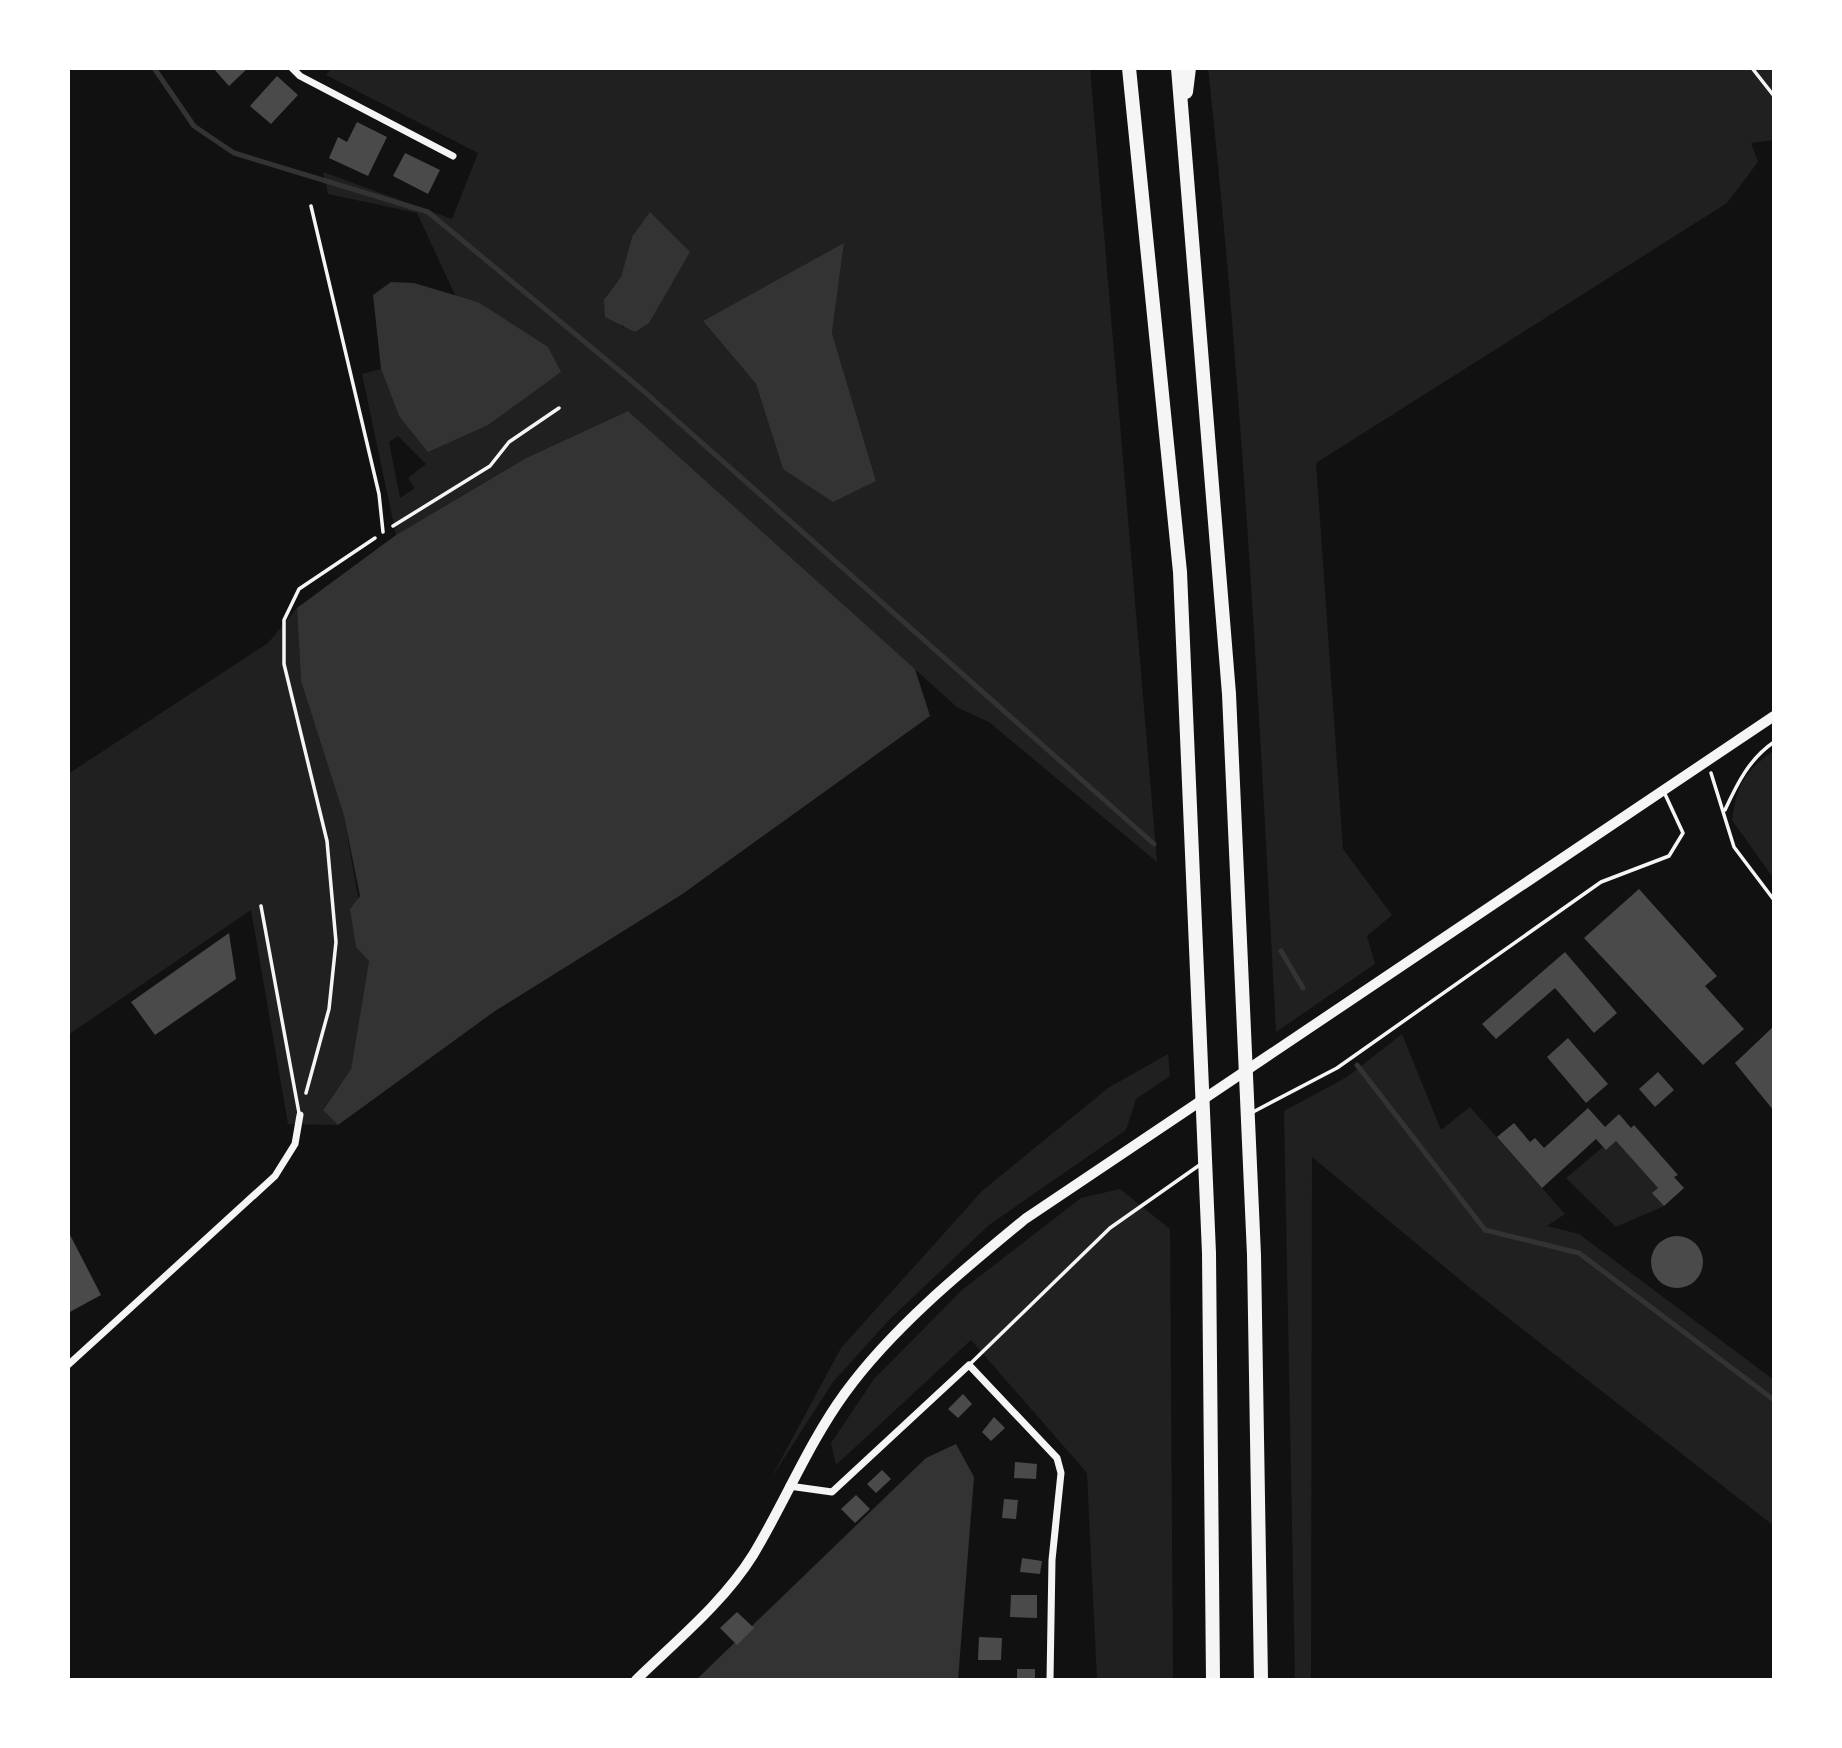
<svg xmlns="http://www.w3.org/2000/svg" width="1842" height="1748" font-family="'PT Sans Narrow',sans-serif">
<rect width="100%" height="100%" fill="#111"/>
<g fill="#202020" fill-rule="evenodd">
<path d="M 332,68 L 1090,68 L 1157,862 L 989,722 L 958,708 L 628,411 L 526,458 L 396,535 L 362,374 L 381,369 L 399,416 L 478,302 L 455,295 L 417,213 L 328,194 L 323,172 L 452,219 L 478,153 L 326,75 ZM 632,237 L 624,329 L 604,298 L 621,277 ZM 844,244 L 832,333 L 876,481 L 783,469 L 756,384 L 703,321 ZM 398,436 L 426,464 L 408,478 L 415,488 L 400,498 L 389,442 Z"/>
<path d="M 1208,68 L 1774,68 L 1774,140 L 1751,143 L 1758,162 L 1727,203 L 1316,463 L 1343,849 L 1392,915 L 1367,936 L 1375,964 L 1276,1032 C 1259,710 1243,389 1208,68 Z"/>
<polygon points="297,608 301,681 344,816 369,961 351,1069 323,1109 338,1125 288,1124 251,910 68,1035 68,774 268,643"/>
<path d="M 1774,751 L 1774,879 L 1732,820 C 1737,785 1744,771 1774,751 Z"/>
<polygon points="1402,1034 1441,1130 1470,1107 1565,1214 1547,1226 1579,1234 1774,1380 1774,1526 1470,1288 1312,1157 1311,1680 1295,1680 1284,1111 1347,1077"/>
<polygon points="1168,1054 1170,1076 1136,1099 1126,1130 989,1225 889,1320 833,1382 770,1480 841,1348 982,1191 1108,1088"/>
<polygon points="1616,1141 1658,1188 1653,1193 1664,1206 1616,1227 1566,1178 1603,1147 1606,1150"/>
<polygon points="1120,1189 1170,1229 1173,1680 1097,1680 1087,1473 971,1340 836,1465 831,1443 874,1379 962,1290 1081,1198"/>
</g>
<g fill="#333">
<polygon points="650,212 690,252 649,323 635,332 605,317 604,299 621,277 632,237"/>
<polygon points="844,243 832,333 876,481 833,502 783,469 756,384 703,321"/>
<polygon points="391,282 414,283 478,302 548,347 561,372 488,425 428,452 399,416 381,369 373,295"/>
<polygon points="628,411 915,669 930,716 681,895 495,1011 338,1125 323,1110 351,1069 369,961 356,947 350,909 360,896 344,816 301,681 297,608 396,535 526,458"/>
<polygon points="956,1444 974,1477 958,1680 696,1680 926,1458"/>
</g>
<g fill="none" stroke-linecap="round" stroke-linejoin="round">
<g stroke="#333" stroke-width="5">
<polyline points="154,68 194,126 234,153 428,212 639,387 1154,844"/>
<polyline points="1281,951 1303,988"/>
<polyline points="1357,1065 1485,1230 1579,1253 1774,1400"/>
</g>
</g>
<g fill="#4a4a4a">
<polygon points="213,68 248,68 229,86"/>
<polygon points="277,76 298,95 271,124 250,106"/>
<polygon points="357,122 387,137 368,176 329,158 338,137 347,142"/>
<polygon points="405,153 440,170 428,194 393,176"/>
<polygon points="1639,889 1717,976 1705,986 1744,1029 1703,1065 1584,938"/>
<polygon points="229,933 236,979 155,1035 131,1002"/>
<polygon points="1565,952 1617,1013 1594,1033 1555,988 1496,1039 1482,1024"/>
<polygon points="1774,1026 1774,1111 1735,1063"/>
<polygon points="1568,1038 1608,1084 1586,1103 1547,1057"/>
<polygon points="1658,1072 1674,1090 1655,1107 1639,1089"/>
<polygon points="1588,1108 1605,1127 1619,1114 1631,1128 1634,1125 1678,1175 1674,1177 1684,1188 1664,1206 1652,1193 1658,1188 1616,1141 1606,1150 1596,1139 1542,1188 1497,1137 1514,1123 1530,1142 1535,1138 1544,1148"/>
<polygon points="68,1231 101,1295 68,1313"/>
<circle cx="1677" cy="1262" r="26"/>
<polygon points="963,1394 972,1404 958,1418 948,1409"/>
<polygon points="994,1417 1005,1428 991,1441 982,1432"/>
<polygon points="1015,1462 1037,1464 1036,1479 1014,1478"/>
<polygon points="882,1470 891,1479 876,1493 867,1484"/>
<polygon points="856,1495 870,1509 855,1523 841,1509"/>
<polygon points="1004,1499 1018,1500 1016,1519 1002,1518"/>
<polygon points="1022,1558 1042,1561 1040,1574 1020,1572"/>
<polygon points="1011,1595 1037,1595 1037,1618 1010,1617"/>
<polygon points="737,1612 754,1628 737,1645 720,1628"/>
<polygon points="979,1637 1002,1638 1001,1660 978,1660"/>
<rect x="1017" y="1669" width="18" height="11"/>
</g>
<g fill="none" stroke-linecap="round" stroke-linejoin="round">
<g stroke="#f5f5f5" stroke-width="3.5">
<polyline points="1752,68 1774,96"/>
<polyline points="393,526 490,466 509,442 559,408"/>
<polyline points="1711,773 1734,847 1774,900"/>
<path d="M 1725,810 C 1737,784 1749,759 1774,742"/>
<polyline points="306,1093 329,1009 336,942 327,841 284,664 284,620 299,589 375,538"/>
</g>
<g stroke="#f5f5f5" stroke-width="3.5">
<polyline points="311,206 379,494 383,532"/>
<polyline points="261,906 299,1113"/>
<polyline points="1253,1112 1337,1068 1601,882 1669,856 1683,833 1664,792"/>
<polyline points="969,1365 1110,1228 1201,1164"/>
</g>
<g stroke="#f5f5f5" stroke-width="7">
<polyline points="292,68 300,76 453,156"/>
<polyline points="68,1365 275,1176 295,1144 300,1115"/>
<polyline points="789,1486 832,1492 969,1365 1057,1458 1061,1473 1052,1560 1050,1680"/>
</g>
<path stroke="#f5f5f5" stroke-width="10" d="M 636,1680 C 676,1641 723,1603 753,1555 C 785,1502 808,1444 845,1393 C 892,1328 963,1270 1025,1219 L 1774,716"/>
<g stroke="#f5f5f5" stroke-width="14">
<polyline points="1129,68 1180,572 1209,1253 1213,1680"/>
<polyline points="1178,68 1229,694 1254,1255 1261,1680"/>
<polyline points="1186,92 1189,68"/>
</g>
</g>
<rect width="1842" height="1748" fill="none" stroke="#ffffff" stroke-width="140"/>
</svg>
